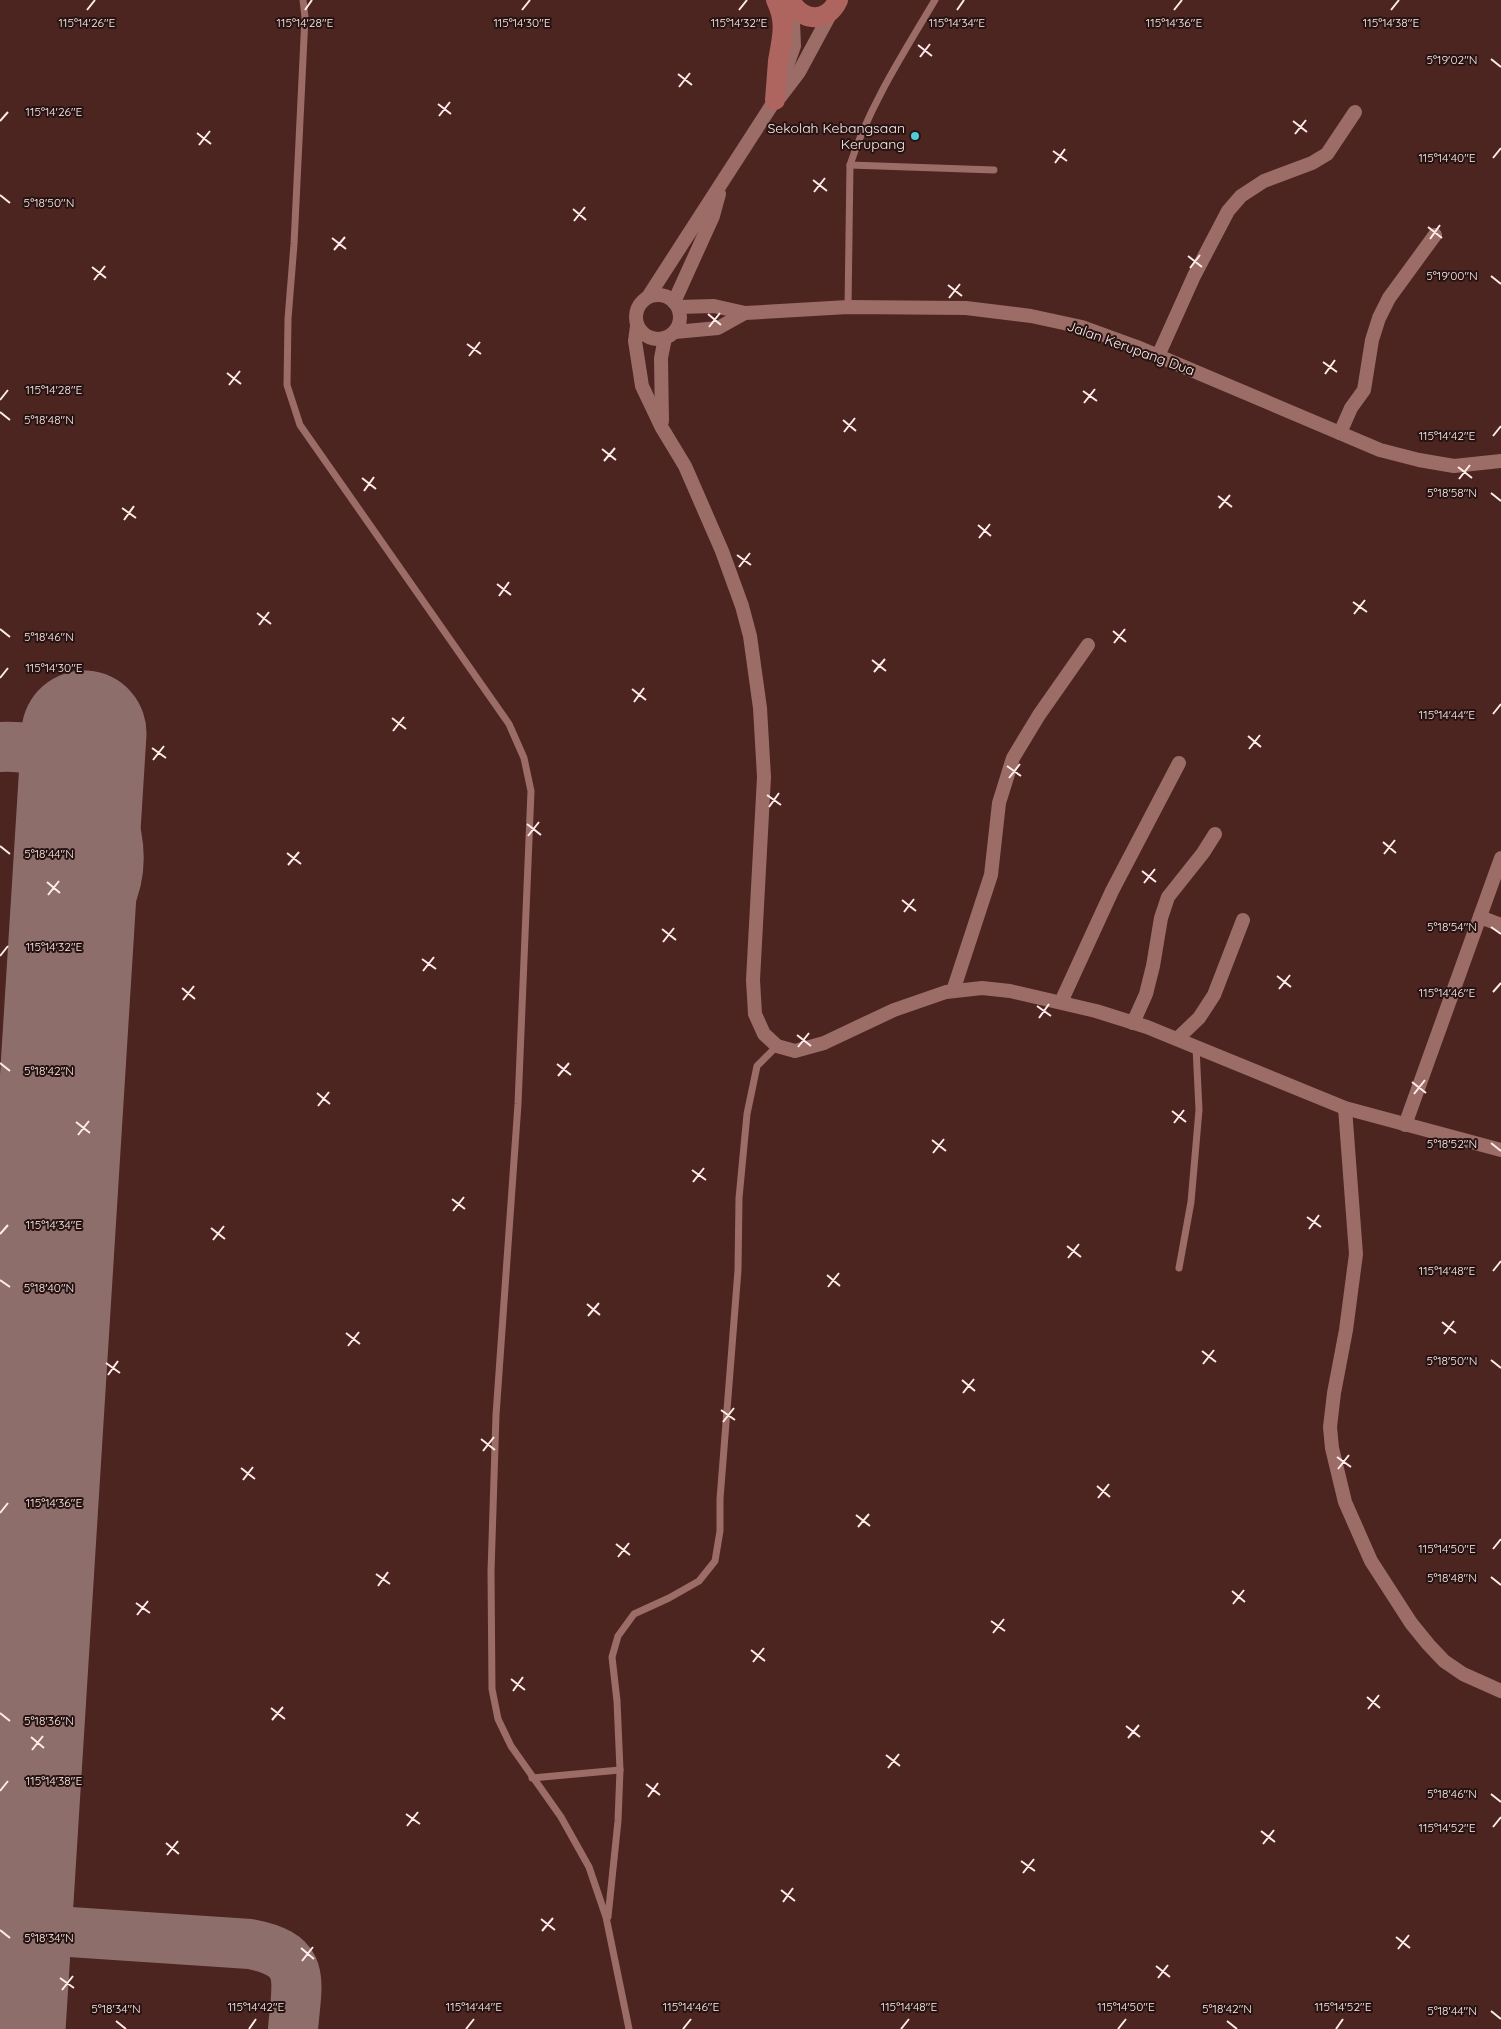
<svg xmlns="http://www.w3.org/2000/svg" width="1501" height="2029" font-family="Quicksand,sans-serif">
<rect width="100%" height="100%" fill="#4c2420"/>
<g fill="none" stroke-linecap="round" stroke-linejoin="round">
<g stroke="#8e6e6b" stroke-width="50">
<path d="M 0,747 C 33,745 62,756 86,779 C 118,809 128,861 109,901 C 99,925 73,943 69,969 C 67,978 68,987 68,996"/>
<polyline points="0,1207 30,1268 47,1330"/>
<path d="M 10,1928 L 250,1944 C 308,1955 297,1980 293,2029"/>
</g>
<polyline stroke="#8e6e6b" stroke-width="125" points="3,2029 84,733"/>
<g stroke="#9c6c67" stroke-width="7">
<polyline points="303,0 305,17 294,244 288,319 287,385 300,425 509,724 524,758 531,791 518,1104 496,1415 491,1572 492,1689 498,1719 511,1746 561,1817 589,1867 606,1917 629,2029"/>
<path d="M 935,0 C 904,52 868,108 850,165 L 994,170"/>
<polyline points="848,307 850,165"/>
<polyline points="1179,1268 1191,1202 1199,1110 1196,1047"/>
<polyline points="532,1778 620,1770"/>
<polyline points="608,1917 618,1821 620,1770 617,1701 612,1657 618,1636 634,1614 669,1598 699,1581 715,1561 720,1531 720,1499 738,1270 739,1198 747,1114 757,1066 777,1046"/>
</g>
<g stroke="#9c6c67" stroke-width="14">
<polyline points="780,97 799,72 833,9"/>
<circle cx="658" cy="317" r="22"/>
<polyline points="648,297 775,100 794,46 793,22 795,8"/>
<polyline points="674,302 713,216 719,194"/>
<polyline points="678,307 714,306 745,313 848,307 966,308 1031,316 1082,327 1137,347 1380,450 1419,460 1454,466 1501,461"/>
<polyline points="637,326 635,341 642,386 662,428 685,466 722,551 742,606 750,636 760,708 764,777 753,980 755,1014 764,1034 777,1046 795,1051 824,1043 894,1010 946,992 982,988 1010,991 1096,1011 1147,1027 1345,1108 1501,1150"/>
<polyline points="675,332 718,328 745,313"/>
<polyline points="1158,356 1194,276 1228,211 1241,196 1264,181 1312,163 1327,154 1355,112"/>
<polyline points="662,421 661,358 665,338"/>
<polyline points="1340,433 1351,408 1364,390 1372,340 1379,318 1389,298 1435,235"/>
<polyline points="1480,917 1501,925"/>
<polyline points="953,991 991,875 999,803 1013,758 1039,715 1088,645"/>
<polyline points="1061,1002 1112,891 1179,763"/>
<polyline points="1133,1023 1146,994 1153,966 1161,918 1168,897 1203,853 1215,834"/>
<polyline points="1177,1039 1199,1018 1214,995 1243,920"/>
<polyline points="1345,1108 1356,1254 1346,1330 1334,1393 1330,1427 1332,1448 1345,1502 1371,1561 1411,1623 1428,1644 1444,1661 1463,1674 1501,1691"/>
<polyline points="1405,1125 1501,858"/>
</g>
<g stroke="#ae6560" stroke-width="20">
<path d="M 790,0 C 802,22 827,24 838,0"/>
<path d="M 775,100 C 776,87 777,74 778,61 C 782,37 787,23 776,0"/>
</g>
</g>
<path fill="none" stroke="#fdecea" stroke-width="2" d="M 87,10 L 95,0M 305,10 L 312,0M 522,10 L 530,0M 739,10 L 747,0M 957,10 L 964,0M 1174,10 L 1182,0M 1391,10 L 1399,0M 918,45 L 932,56M 920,57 L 930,44M 1491,59 L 1501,67M 678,74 L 692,85M 679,87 L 690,73M 438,104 L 451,114M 439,116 L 450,102M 0,121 L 8,112M 1293,121 L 1307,132M 197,133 L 211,144M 1295,134 L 1306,120M 199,145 L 210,131M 1053,151 L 1067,161M 1493,158 L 1501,148M 1055,163 L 1065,149M 813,180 L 827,191M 814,192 L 825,178M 0,195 L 10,203M 573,209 L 586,220M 574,221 L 585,207M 1428,227 L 1442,238M 332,238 L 346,249M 1430,239 L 1440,225M 334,250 L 345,237M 1188,256 L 1202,267M 92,267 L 106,278M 1190,268 L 1200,255M 1491,276 L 1501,284M 94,280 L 105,266M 948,285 L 962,296M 949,298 L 960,284M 708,314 L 721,325M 709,327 L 720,313M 467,344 L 481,354M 469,356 L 480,342M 1323,362 L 1337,372M 227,373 L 241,384M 1325,374 L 1335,360M 229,385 L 240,371M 1083,391 L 1097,401M 0,400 L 8,390M 1084,403 L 1095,389M 0,412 L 10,420M 843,420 L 856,431M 844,432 L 855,418M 1493,436 L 1501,426M 602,449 L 616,460M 604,461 L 615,448M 1458,467 L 1472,478M 362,478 L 376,489M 1459,479 L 1470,465M 364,491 L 374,477M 1491,493 L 1501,501M 1218,496 L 1232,507M 122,508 L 136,518M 1219,508 L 1230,495M 124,520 L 134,506M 978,525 L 991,536M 979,538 L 990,524M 737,555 L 751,565M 739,567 L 750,553M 497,584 L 511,595M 499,596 L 509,582M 1353,602 L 1367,612M 257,613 L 271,624M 1354,614 L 1365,600M 259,625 L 269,612M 0,629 L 10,637M 1113,631 L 1126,642M 1114,643 L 1125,629M 872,660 L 886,671M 874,672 L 885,659M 0,678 L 8,668M 632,689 L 646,700M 634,702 L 644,688M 1493,714 L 1501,704M 392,718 L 406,729M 393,731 L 404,717M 1248,736 L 1261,747M 152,748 L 166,758M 1249,749 L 1260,735M 153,760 L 164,746M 1007,766 L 1021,776M 1009,778 L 1020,764M 767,795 L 781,805M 769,807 L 779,793M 527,824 L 541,835M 528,836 L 539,822M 1383,842 L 1396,853M 0,846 L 10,854M 287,853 L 301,864M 1384,854 L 1395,840M 288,865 L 299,852M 1142,871 L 1156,882M 47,882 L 60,893M 1144,883 L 1155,869M 48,895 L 59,881M 902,900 L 916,911M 904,912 L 914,899M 1491,927 L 1501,934M 662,929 L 676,940M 663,942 L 674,928M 0,956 L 8,946M 422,959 L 436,969M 423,971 L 434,957M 1277,976 L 1291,987M 182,988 L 195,999M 1279,989 L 1290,975M 1493,992 L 1501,983M 183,1000 L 194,986M 1037,1006 L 1051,1016M 1039,1018 L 1049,1004M 797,1035 L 811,1046M 798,1047 L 809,1033M 0,1063 L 10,1071M 557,1064 L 571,1075M 558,1076 L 569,1063M 1412,1082 L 1426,1093M 317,1093 L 330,1104M 1414,1094 L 1425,1080M 318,1106 L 329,1092M 1172,1111 L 1186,1122M 76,1122 L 90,1133M 1174,1123 L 1184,1110M 78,1135 L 89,1121M 932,1140 L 946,1151M 1491,1143 L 1501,1151M 933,1153 L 944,1139M 692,1170 L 706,1180M 693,1182 L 704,1168M 452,1199 L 465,1209M 453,1211 L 464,1197M 1307,1217 L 1321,1227M 211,1228 L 225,1239M 1309,1229 L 1319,1215M 0,1234 L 8,1225M 213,1240 L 224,1226M 1067,1246 L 1081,1257M 1068,1258 L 1079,1244M 1493,1271 L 1501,1261M 827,1275 L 840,1286M 0,1280 L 10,1287M 828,1287 L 839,1273M 587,1304 L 600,1315M 588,1316 L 599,1303M 1442,1322 L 1456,1333M 346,1333 L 360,1344M 1444,1334 L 1454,1321M 348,1346 L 359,1332M 1202,1351 L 1216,1362M 1491,1360 L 1501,1368M 106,1363 L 120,1373M 1203,1364 L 1214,1350M 108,1375 L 118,1361M 962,1380 L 975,1391M 963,1393 L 974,1379M 721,1410 L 735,1420M 723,1422 L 734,1408M 481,1439 L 495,1450M 483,1451 L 494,1437M 1337,1457 L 1351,1467M 241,1468 L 255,1479M 1338,1469 L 1349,1455M 243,1480 L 253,1467M 1097,1486 L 1110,1497M 1098,1498 L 1109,1484M 0,1513 L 8,1503M 856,1515 L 870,1526M 858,1527 L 869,1514M 616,1544 L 630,1555M 1493,1549 L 1501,1539M 618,1557 L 629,1543M 376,1574 L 390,1584M 1491,1577 L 1501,1585M 378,1586 L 388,1572M 1232,1591 L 1245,1602M 136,1603 L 150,1613M 1233,1604 L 1244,1590M 137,1615 L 148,1601M 991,1621 L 1005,1631M 993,1633 L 1004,1619M 751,1650 L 765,1661M 753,1662 L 764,1648M 511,1679 L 525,1690M 513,1691 L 523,1677M 1367,1697 L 1380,1708M 271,1708 L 285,1719M 1368,1709 L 1379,1695M 0,1713 L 10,1721M 272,1720 L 283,1707M 1126,1726 L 1140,1737M 31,1737 L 44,1748M 1128,1738 L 1139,1725M 32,1750 L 43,1736M 886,1755 L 900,1766M 888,1768 L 899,1754M 646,1784 L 660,1795M 0,1791 L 8,1781M 1491,1794 L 1501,1802M 648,1797 L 658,1783M 406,1814 L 420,1824M 407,1826 L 418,1812M 1493,1827 L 1501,1817M 1261,1831 L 1275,1842M 166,1843 L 179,1854M 1263,1844 L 1274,1830M 167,1855 L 178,1841M 1021,1861 L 1035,1871M 1023,1873 L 1034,1859M 781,1890 L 795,1901M 783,1902 L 793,1888M 541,1919 L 555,1930M 0,1930 L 10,1938M 542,1931 L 553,1918M 1396,1937 L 1410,1948M 301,1948 L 314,1959M 1398,1949 L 1409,1935M 302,1961 L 313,1947M 1156,1966 L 1170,1977M 60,1978 L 74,1988M 1158,1978 L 1168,1965M 62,1990 L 73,1976M 1491,2011 L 1501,2019M 116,2021 L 126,2029M 1227,2021 L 1237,2029M 249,2029 L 256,2019M 466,2029 L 474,2019M 683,2029 L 691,2019M 901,2029 L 909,2019M 1118,2029 L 1126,2019M 1336,2029 L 1343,2019"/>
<circle fill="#52cbd9" stroke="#261312" stroke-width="2" cx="915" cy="136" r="5"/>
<g text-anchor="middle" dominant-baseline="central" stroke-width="4" stroke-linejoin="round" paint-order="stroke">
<g font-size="14" fill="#fdecea" stroke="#261312" text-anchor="end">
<text x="905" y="128">Sekolah Kebangsaan<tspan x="905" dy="16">Kerupang</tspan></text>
</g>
<g font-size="14" fill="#fdecea" stroke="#261312">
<text transform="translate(1131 348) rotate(20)">Jalan Kerupang Dua</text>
</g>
</g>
<g font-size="12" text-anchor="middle" fill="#fdecea" stroke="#261312" stroke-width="4" stroke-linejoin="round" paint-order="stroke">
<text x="87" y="27">115°14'26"E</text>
<text x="522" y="27">115°14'30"E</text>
<text x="957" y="27">115°14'34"E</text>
<text x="1174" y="27">115°14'36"E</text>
<text x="1391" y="27">115°14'38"E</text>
<text x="305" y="27">115°14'28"E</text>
<text x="739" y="27">115°14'32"E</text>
<text x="1452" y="64">5°19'02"N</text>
<text x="54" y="116">115°14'26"E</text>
<text x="1447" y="162">115°14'40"E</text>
<text x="49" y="207">5°18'50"N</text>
<text x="1452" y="280">5°19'00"N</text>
<text x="54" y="394">115°14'28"E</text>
<text x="49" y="424">5°18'48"N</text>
<text x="1447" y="440">115°14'42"E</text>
<text x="1452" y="497">5°18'58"N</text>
<text x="49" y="641">5°18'46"N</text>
<text x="54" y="672">115°14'30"E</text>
<text x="1447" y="719">115°14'44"E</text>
<text x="49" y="858">5°18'44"N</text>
<text x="1452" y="931">5°18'54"N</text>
<text x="54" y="951">115°14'32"E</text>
<text x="1447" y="997">115°14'46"E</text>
<text x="49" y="1075">5°18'42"N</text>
<text x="1452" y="1148">5°18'52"N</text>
<text x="54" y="1229">115°14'34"E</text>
<text x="1447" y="1275">115°14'48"E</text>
<text x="49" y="1292">5°18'40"N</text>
<text x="1452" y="1365">5°18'50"N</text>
<text x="54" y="1507">115°14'36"E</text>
<text x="1447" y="1553">115°14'50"E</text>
<text x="1452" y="1582">5°18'48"N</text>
<text x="49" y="1725">5°18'36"N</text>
<text x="54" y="1785">115°14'38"E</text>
<text x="1452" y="1798">5°18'46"N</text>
<text x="1447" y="1832">115°14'52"E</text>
<text x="49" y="1942">5°18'34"N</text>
<text x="256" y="2011">115°14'42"E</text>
<text x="474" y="2011">115°14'44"E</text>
<text x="691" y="2011">115°14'46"E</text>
<text x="909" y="2011">115°14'48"E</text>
<text x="1126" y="2011">115°14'50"E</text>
<text x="1343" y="2011">115°14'52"E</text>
<text x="116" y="2013">5°18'34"N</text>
<text x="1227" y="2013">5°18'42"N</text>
<text x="1452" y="2015">5°18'44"N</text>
</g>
</svg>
